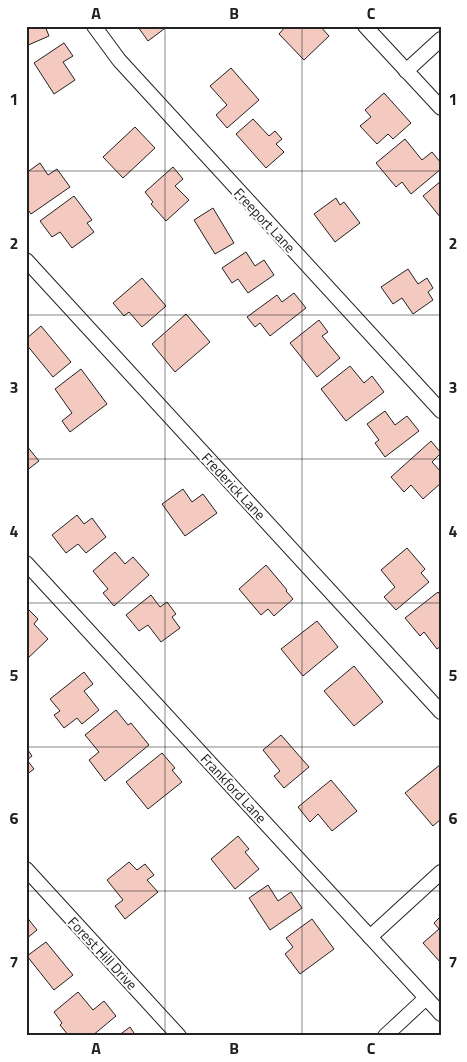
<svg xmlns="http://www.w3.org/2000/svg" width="467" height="1062" font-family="'Titillium Web',sans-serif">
<rect width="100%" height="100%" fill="#fff"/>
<g fill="#f3c9c0" stroke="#222">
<polygon points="26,26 45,26 49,36 26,46"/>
<polygon points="140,26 168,26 148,41 138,27"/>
<polygon points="286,26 320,26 329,36 304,60 279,34"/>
<polygon points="64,43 73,56 63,62 75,80 54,94 34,63"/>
<polygon points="231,68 259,100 227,128 216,115 227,105 210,86"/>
<polygon points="384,93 411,123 393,139 388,134 377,144 360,126 371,117 365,110"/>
<polygon points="253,119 269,136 275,131 282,139 276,144 284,152 266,168 236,134"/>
<polygon points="135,127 155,148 123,178 103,157"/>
<polygon points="405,139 422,160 432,152 441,163 441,169 411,194 402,182 396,187 376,163"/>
<polygon points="40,163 48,175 57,169 70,187 31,214 26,207 26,194 28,193 26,173"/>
<polygon points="173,167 183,179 175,186 189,200 166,221 151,204 153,202 145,192"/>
<polygon points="441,181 441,218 423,196"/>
<polygon points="74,196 92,220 87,223 94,232 72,248 60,232 52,237 40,221"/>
<polygon points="336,198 340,205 344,202 360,223 335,242 314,214"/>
<polygon points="213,208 234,243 215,254 194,220"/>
<polygon points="246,252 255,266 264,260 274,275 248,293 238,279 232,283 222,268"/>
<polygon points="408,269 418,284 427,278 433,288 428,292 433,300 413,314 402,298 393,304 381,287"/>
<polygon points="142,278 166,306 142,327 129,312 124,316 113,303"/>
<polygon points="294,293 306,308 270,336 260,323 255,327 247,317 277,295 282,302"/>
<polygon points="186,314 210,342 175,372 152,344"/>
<polygon points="319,320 328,332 322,336 340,358 317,377 290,343"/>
<polygon points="41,326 71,362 53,377 26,344 26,339"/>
<polygon points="350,366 364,383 372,376 384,392 346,421 321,389"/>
<polygon points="81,369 107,404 70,432 62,421 72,413 55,389"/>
<polygon points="385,411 395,425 407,416 419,431 385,457 375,443 379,440 367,424"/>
<polygon points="431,441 441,453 432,462 441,472 441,483 423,499 411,485 404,492 391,477"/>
<polygon points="26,445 39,461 26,471"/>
<polygon points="183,489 192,502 203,494 217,513 185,536 162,504"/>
<polygon points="77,515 84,524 92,518 106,537 86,553 78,544 66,553 52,535"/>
<polygon points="407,548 425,569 421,573 429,582 396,610 384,597 395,587 381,570"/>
<polygon points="115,552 125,564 133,557 149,575 114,606 103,593 108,589 93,571"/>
<polygon points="266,565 287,590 286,591 293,599 274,616 268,609 261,615 239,589"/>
<polygon points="438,592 441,596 441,646 437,649 424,632 420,636 405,618"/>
<polygon points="151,595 160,607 167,602 176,614 172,617 180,628 161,642 148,625 139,631 126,615"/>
<polygon points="26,607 38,619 34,624 48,639 26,660"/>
<polygon points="317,621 338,647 303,676 281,649"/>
<polygon points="354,666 383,702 354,726 324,691"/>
<polygon points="84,672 93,684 84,691 99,710 82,724 77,718 64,728 54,715 60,711 50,699"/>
<polygon points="116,710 128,725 131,723 149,745 105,781 89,760 99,752 85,735"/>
<polygon points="281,735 309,767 284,788 274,776 280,771 263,750"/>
<polygon points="26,747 32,756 27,760 34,769 26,775"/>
<polygon points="162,753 175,768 172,770 182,782 148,809 126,782"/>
<polygon points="441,764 441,819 433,826 405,793"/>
<polygon points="331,780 357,811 332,831 318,814 310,822 298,807"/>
<polygon points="238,836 249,849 245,852 259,869 235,889 211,859"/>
<polygon points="129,862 137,870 145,864 154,875 147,880 158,892 125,919 115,906 123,900 107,880"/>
<polygon points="268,885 278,901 291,892 302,908 270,930 249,898"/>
<polygon points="26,916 37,930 26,939"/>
<polygon points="441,916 441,963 423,943 439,929 434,923"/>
<polygon points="312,919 334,949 300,974 285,954 293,947 286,938"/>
<polygon points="46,942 73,975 54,990 27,956"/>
<polygon points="78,992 93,1010 104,1001 116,1016 92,1036 69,1036 60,1025 62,1023 54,1012"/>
<polygon points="130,1027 136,1036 118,1036"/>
</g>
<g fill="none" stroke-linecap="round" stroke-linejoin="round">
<g stroke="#222" stroke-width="16">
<g id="street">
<polyline points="94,26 119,60 441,411"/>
<polyline points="365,26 441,108"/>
<polyline points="406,71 441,39"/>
<polyline points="26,260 441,712"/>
<polyline points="26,563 441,1014"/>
<polyline points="26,869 179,1036"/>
<polyline points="370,937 441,872"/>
<polyline points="385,1036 426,998"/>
</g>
</g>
<use href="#street" stroke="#fff" stroke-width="14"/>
</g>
<path fill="none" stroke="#222" stroke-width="1" stroke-opacity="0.55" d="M 165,26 L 165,1036M 302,26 L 302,1036M 26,171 L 441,171M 26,315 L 441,315M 26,459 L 441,459M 26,603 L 441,603M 26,747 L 441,747M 26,891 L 441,891"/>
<g text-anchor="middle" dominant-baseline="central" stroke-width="4" stroke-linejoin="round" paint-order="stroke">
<g font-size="14" fill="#222" stroke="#fff">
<text transform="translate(265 220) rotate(47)">Freeport Lane</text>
<text transform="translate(234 486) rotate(47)">Frederick Lane</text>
<text transform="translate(234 788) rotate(47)">Frankford Lane</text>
<text transform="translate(103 953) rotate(47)">Forest Hill Drive</text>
</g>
</g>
<rect width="467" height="1062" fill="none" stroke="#ffffff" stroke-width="55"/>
<rect x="28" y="28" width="412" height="1006" fill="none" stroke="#222" stroke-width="2"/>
<g font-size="16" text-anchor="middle" font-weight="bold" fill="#222">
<text x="96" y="19">A</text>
<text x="234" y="19">B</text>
<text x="371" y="19">C</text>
<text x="14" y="105">1</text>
<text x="453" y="105">1</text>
<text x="14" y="249">2</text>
<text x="453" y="249">2</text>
<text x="14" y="393">3</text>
<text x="453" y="393">3</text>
<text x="14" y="537">4</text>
<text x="453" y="537">4</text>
<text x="14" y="681">5</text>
<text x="453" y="681">5</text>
<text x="14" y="824">6</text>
<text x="453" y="824">6</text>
<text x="14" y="968">7</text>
<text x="453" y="968">7</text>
<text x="96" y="1054">A</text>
<text x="234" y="1054">B</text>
<text x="371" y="1054">C</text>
</g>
</svg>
